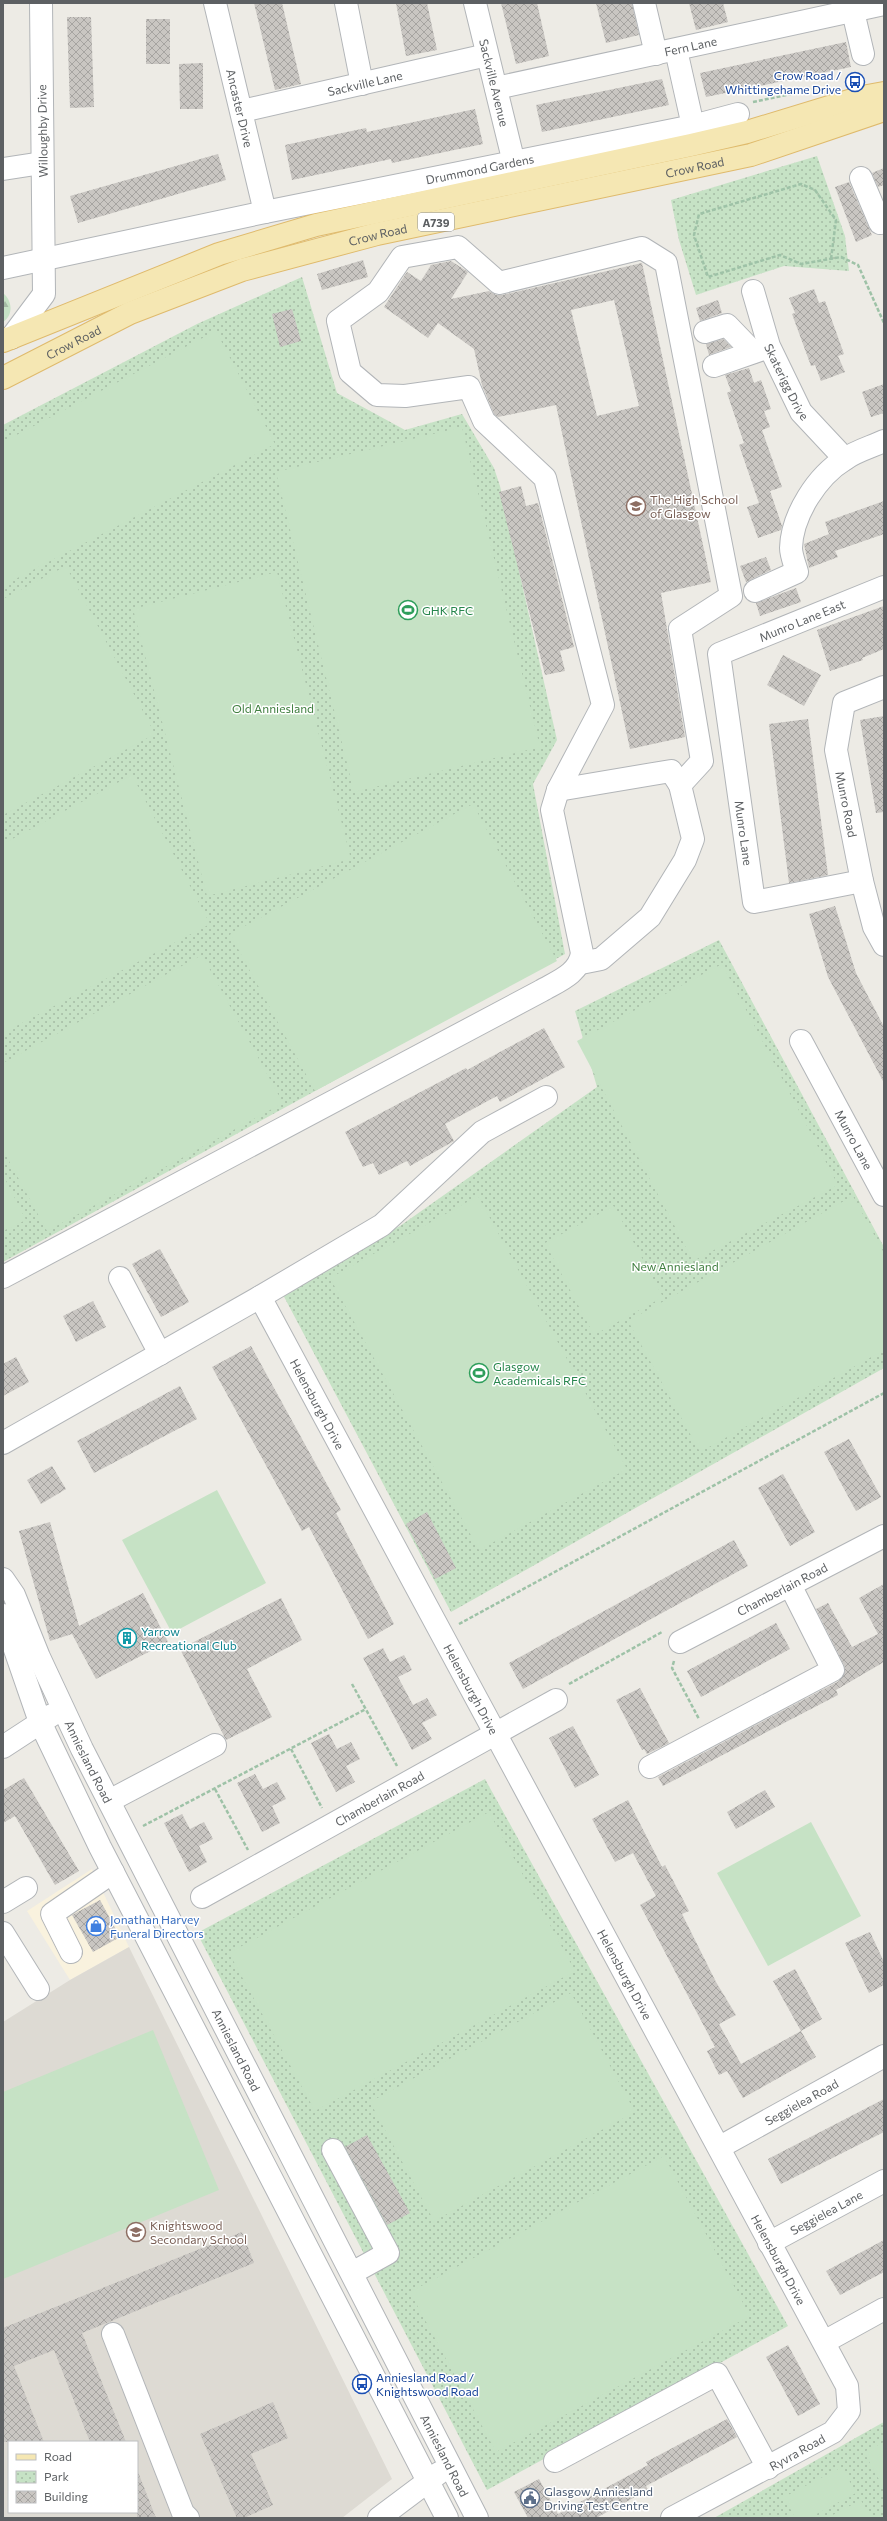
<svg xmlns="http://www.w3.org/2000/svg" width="887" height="2521" font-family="Commissioner,sans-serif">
<defs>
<pattern id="forest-firs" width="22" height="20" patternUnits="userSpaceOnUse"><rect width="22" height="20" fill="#c6e2c5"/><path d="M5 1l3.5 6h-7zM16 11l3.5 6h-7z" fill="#a4bba4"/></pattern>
<pattern id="park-dots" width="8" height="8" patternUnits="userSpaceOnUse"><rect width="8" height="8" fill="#c6e2c5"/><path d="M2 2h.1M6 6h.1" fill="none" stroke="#a4bba4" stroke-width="1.8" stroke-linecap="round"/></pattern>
<pattern id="building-cross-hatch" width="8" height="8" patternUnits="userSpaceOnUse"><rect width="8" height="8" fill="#c9c6c2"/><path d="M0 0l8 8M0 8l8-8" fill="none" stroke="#a6a4a1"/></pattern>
</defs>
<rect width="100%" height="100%" fill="#edebe5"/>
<polygon fill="#f9f2de" points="92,1869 129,1947 70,1980 27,1911"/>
<path fill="#dddad3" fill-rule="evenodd" d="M 129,1947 L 392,2479 L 342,2518 L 3,2518 L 3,2022 L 70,1980 ZM 9,2442 L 137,2442 L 137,2512 L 9,2512 Z"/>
<path fill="url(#forest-firs)" d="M 3,293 C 12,300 14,315 3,322 Z"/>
<g fill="url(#park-dots)">
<polygon points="817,156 845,236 849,271 784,266 696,295 679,240 671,200"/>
<polygon points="302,277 337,393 405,430 462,414 494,468 500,486 557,740 533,784 565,954 3,1262 3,425 197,324"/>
<polygon points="719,940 884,1247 884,1368 451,1612 281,1291 400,1226 597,1087 575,1011"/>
<polygon points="485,1779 788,2326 487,2490 197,1933"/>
<polygon points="884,2422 884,2518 714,2518 882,2423"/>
</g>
<g fill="#c6e2c5">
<polygon points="216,331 275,444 4,585 3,442"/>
<polygon points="462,427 540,747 354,792 276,472"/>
<polygon points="66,566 155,734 3,815 3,599"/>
<polygon points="277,572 351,859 207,896 133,609"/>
<polygon points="132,775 210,924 3,1033 3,844"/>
<polygon points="473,804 557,961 315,1091 230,934"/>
<polygon points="202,955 283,1103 47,1231 3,1150 3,1063"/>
<polygon points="722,964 838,1185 693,1261 577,1041"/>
<polygon points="3,1175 26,1220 3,1231"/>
<polygon points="478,1196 627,1469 479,1550 330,1278"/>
<polygon points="853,1196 884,1253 884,1350 700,1452 628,1321"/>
<polygon points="614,1206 663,1297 594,1335 545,1243"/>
<polygon points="217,1490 266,1583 172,1633 122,1540"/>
<polygon points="489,1812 575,1971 315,2111 229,1953"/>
<polygon points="811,1822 861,1916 768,1966 717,1873"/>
<polygon points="571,1993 635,2112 434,2221 370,2102"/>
<polygon points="153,2030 219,2190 3,2279 3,2092"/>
<polygon points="664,2156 750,2316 496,2452 410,2292"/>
<polygon points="884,2442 884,2489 864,2452"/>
<polygon points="842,2467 856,2493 809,2518 795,2518 784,2497"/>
<polygon points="861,2500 870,2518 827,2518"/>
</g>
<g fill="url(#building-cross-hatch)" fill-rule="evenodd">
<polygon points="254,3 282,3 301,84 275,90"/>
<polygon points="396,3 427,3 437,50 406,56"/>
<polygon points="501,3 537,3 549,56 516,64"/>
<polygon points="596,3 632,3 639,35 606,43"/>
<polygon points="689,3 723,3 728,22 696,30"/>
<polygon points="67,17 91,17 94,107 70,108"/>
<rect x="146" y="19" width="24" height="45"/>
<polygon points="846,42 851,67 706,97 700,73"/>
<polygon points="203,63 203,109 180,109 179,64"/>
<polygon points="662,79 669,105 542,132 536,105"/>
<polygon points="475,109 483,144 392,163 391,159 292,180 285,145 366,128 367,132"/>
<polygon points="218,154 226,180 78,223 70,196"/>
<polygon points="884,168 884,185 878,187 872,173"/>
<polygon points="849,182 872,235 856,242 835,187"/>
<polygon points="363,260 368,277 322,290 317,274"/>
<path d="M 451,261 L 468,272 L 451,299 L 489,291 L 496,295 L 502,295 L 642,263 L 711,582 L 661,593 L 685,737 L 630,749 L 556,405 L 498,417 L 494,414 L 482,385 L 474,349 L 438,323 L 428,338 L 384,307 L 407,272 L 421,281 L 431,265 ZM 614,300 L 639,406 L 597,416 L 571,310 Z"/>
<polygon points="814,289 819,303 825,301 844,354 838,356 845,372 821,381 815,365 811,366 792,314 795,313 789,298"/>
<polygon points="718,300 722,313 700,321 696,308"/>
<polygon points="292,309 301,341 280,347 272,314"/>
<polygon points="723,339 731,347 709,355 706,344"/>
<polygon points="749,368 754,383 761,380 771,409 764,411 770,427 762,430 782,487 770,491 782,526 781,530 758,538 747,507 759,503 739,445 744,443 727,393 731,391 725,375"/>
<polygon points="884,384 884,413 871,417 862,392"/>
<polygon points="521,486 526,506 538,503 574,647 560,651 565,671 545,675 499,492"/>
<polygon points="884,501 884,534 835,551 838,557 809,568 804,544 829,534 825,522"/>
<polygon points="766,557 771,570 746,582 740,566"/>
<polygon points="796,588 801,602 760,616 756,603"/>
<polygon points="884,606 884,649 862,658 863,660 830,671 817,630"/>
<polygon points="783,655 821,675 804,706 767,685"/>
<polygon points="884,716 884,812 876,813 860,720"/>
<polygon points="808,719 828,875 789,883 769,724"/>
<polygon points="835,906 856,973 884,1027 884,1083 828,977 809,914"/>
<polygon points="544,1028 565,1067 500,1102 497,1096 445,1124 454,1141 410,1166 407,1161 379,1175 373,1163 363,1167 345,1132 466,1068 467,1070"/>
<polygon points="160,1249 189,1302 161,1317 132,1264"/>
<polygon points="93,1301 106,1327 76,1342 63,1316"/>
<polygon points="251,1346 341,1510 336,1513 394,1624 368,1639 309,1527 302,1531 212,1367"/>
<polygon points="16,1357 29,1382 3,1396 3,1364"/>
<polygon points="180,1386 197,1419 94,1473 77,1441"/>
<polygon points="849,1439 881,1497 856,1511 824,1452"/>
<polygon points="52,1466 66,1489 41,1504 27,1480"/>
<polygon points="783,1474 815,1532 790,1546 758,1488"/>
<polygon points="427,1512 456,1568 435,1579 406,1524"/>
<polygon points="50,1522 79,1626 143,1593 168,1642 96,1679 72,1634 50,1641 19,1531"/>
<polygon points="734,1540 748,1566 523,1689 509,1663"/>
<polygon points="884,1584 884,1662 836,1690 838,1695 663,1786 658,1777 839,1681 845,1671 844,1665 816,1609 828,1603 852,1647 878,1634 859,1598"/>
<polygon points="281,1598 302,1640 247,1669 272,1717 226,1740 180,1649"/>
<polygon points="776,1623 790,1649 701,1697 687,1671"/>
<polygon points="383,1648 390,1662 404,1655 412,1670 398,1677 413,1705 427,1698 437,1715 422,1723 432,1739 412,1750 363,1658"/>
<polygon points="640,1688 669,1743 647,1754 644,1749 642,1750 616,1700"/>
<polygon points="573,1726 599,1775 575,1788 549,1738"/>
<polygon points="329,1734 337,1749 351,1742 360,1759 346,1766 355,1782 336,1792 311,1743"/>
<polygon points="255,1774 263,1789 277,1782 286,1799 272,1806 280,1823 262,1832 237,1783"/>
<polygon points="24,1778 79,1871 55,1885 15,1816 3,1823 3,1790"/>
<polygon points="765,1790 775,1807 736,1829 727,1812"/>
<polygon points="628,1800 662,1867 665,1865 689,1911 682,1914 716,1982 736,2015 719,2024 741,2064 801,2031 816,2057 743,2098 727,2071 719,2075 707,2051 715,2047 640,1905 656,1896 633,1853 615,1862 592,1819"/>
<polygon points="182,1814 190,1829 204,1822 213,1839 199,1846 207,1862 189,1872 164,1823"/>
<polygon points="100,1900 120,1937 93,1952 72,1915"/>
<polygon points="870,1932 884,1962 884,1985 869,1993 845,1943"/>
<polygon points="795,1969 822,2019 801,2031 773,1981"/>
<polygon points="884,2099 884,2132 781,2184 768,2159"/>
<polygon points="367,2135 410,2213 387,2225 345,2147"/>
<polygon points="242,2232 254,2263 82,2333 126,2442 90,2442 54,2350 14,2366 44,2442 3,2442 3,2328"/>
<polygon points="884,2240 884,2272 840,2295 826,2271"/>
<polygon points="788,2345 820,2404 798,2416 766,2357"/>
<polygon points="273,2402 288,2438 251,2454 273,2505 244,2518 237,2518 200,2434"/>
<polygon points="727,2419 737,2437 646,2486 648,2490 596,2518 528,2518 514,2492 539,2479 558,2514 648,2465 646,2462"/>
<polygon points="137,2472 138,2472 156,2518 137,2518"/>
</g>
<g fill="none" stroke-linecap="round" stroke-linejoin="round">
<g stroke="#b2b5b8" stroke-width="24">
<g id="minor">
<path id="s1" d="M 215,3 L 265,212"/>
<polyline points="346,3 362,84"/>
<path id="s2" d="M 475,3 L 514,163"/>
<polyline points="644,3 656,54"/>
<polyline points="851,3 863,54"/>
<polyline points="676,50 693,126"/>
<path id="s3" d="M 496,88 L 884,4"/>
<path id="s4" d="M 242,111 L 487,55"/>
<polyline points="3,169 42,163"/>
<polyline points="861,178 880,223 884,221"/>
<path id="s5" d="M 3,268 L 265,212 L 693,126 L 738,114"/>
<path id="s6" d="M 753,291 L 769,346 L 801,412 L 845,459"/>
<polyline points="705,332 727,325 753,352"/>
<polyline points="11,338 44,294 41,3"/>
<polyline points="714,366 766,348"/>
<path d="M 755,591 L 797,572 C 795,565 791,555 791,548 C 792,515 817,476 845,459 C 856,451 871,447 884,441"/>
<path id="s7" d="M 884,687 L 844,703 L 836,750 L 862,881 L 874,927 L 884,945"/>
<polyline points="558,790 671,771 680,785 693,839 685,860 650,917 601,959 581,963"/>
<path id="s8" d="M 862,881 L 754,902 L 719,654 L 884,587"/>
<path id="s9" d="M 801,1041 L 884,1195"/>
<path d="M 3,1277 L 541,991 C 558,981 579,974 582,953 L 552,810 L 558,790 L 603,705 L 545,478 L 484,421 L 469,387 L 405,396 L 377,395 L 350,372 L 338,321 L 378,292 L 402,257 L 458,247 L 499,283 L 642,248 L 666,263 L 731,596 L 680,629 L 702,761 L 680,785"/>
<polyline points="120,1278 160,1354"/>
<polyline points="260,1297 382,1225 482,1132 546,1097"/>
<path id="s10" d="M 3,1443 L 260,1297 L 847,2386 L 849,2411 L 833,2432 L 672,2518"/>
<path id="s11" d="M 3,1579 L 14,1595 L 39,1657 L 82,1749 L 477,2518"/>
<polyline points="3,1615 40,1722 100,1847 447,2518"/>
<path id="s12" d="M 680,1642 L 884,1536"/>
<polyline points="3,1747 52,1715"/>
<polyline points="650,1767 833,1670 790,1585"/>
<polyline points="109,1801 215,1745"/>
<path id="s13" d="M 202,1897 L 556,1700"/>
<polyline points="3,1902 26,1888"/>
<polyline points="3,1933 38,1989"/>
<polyline points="71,1952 52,1914 113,1872"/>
<path id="s14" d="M 720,2147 L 884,2056"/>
<polyline points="333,2150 388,2253 352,2273"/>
<path id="s15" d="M 769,2243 L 884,2181"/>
<polyline points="113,2334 183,2513 188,2518"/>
<polyline points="824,2342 884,2309"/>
<polyline points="555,2461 717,2374 768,2468"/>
<polyline points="379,2518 439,2473"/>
</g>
</g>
<g stroke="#dfba6c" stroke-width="24">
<g id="major">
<polyline points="3,341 219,254 316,225 691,145 747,132 862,97 884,93"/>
<path id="s16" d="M 3,378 L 130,313 L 242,270 L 377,234 L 751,155 L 884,110"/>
</g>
</g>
<g stroke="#9ec2a7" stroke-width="2.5" stroke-dasharray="4 2" stroke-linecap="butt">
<polyline points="753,102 815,89"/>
<polyline points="831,259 836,220 815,190 801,184 699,214 694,235 708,277 780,255 801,264 841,257 858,265 884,323"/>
<polyline points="459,1624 884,1393"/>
<polyline points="674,1661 672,1668 699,1719"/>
<polyline points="352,1684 397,1766"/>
<polyline points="569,1684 662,1632"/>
<polyline points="291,1749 322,1808"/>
<polyline points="215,1789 248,1850"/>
<polyline points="143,1826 366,1709"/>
</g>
<use href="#minor" stroke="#fff" stroke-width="22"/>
<use href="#major" stroke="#f5e7b3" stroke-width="22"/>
</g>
<defs>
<g id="bus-ring" transform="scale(1)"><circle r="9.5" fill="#fff" stroke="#1a4fb4" stroke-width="1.5"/><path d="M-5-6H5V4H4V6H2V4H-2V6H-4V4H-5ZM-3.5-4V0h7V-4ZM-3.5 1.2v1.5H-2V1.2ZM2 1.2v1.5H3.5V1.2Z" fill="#1a4fb4"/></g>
<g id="school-ring" transform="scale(1)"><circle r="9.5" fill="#fff" stroke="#8d6e63" stroke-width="1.5"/><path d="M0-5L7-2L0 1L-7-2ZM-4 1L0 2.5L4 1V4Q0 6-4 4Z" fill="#8d6e63"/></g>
<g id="stadium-ring" transform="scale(1)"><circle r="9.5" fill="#fff" stroke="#2e9e5b" stroke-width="1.5"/><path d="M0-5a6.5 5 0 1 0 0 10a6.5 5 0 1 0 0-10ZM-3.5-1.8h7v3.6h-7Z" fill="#2e9e5b"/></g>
<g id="building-ring" transform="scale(1)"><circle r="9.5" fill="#fff" stroke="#0f9aa8" stroke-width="1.5"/><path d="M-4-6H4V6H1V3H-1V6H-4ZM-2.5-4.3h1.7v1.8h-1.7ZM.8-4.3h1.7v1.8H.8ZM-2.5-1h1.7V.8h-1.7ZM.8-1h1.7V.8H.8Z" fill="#0f9aa8"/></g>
<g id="shop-ring" transform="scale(1)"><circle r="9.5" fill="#fff" stroke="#3f7fe0" stroke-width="1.5"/><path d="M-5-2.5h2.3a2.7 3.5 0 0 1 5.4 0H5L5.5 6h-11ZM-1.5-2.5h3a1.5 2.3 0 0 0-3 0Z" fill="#3f7fe0"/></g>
<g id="civic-ring" transform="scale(1)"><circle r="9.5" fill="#fff" stroke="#5c6f8a" stroke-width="1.5"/><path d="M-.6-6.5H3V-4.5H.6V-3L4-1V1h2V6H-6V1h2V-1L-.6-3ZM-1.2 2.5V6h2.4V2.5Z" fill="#5c6f8a"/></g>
</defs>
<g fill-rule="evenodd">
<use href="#bus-ring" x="855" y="82"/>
<use href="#school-ring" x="636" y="506"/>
<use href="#stadium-ring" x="408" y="610"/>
<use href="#stadium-ring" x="479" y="1373"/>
<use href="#building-ring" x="127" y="1638"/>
<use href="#shop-ring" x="96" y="1926"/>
<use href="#school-ring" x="136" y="2232"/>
<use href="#bus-ring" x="362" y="2384"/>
<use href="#civic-ring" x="530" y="2498"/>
</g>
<g text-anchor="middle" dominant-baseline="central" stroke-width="3" stroke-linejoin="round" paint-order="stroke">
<rect fill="#fff" stroke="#8e9092" stroke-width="1" x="418" y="213" width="36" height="18" rx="3"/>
<g font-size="11" font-weight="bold" fill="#5d6063">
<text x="436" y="222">A739</text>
</g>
<g font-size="12" fill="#5d6063" stroke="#fff">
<text stroke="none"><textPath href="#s3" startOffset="199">Fern Lane</textPath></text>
<text stroke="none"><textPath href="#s4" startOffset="126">Sackville Lane</textPath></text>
<text stroke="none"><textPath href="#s2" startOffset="82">Sackville Avenue</textPath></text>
<text stroke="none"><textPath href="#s1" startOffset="108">Ancaster Drive</textPath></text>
<text transform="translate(42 131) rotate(-91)">Willoughby Drive</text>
<text stroke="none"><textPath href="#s16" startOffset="727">Crow Road</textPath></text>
<text stroke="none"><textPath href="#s5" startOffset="487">Drummond Gardens</textPath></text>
<text stroke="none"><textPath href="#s16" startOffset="403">Crow Road</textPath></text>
<text stroke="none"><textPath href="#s16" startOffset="79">Crow Road</textPath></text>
<text stroke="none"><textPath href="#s6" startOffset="97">Skaterigg Drive</textPath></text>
<text stroke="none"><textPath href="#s8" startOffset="450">Munro Lane East</textPath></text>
<text stroke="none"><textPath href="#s7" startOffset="146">Munro Road</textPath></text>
<text transform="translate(744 833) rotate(82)">Munro Lane</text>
<text stroke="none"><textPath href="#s9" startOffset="112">Munro Lane</textPath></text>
<text stroke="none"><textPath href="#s10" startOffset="417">Helensburgh Drive</textPath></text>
<text stroke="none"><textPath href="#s12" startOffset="115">Chamberlain Road</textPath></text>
<text stroke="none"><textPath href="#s10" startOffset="741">Helensburgh Drive</textPath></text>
<text stroke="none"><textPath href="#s11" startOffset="202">Anniesland Road</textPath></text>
<text stroke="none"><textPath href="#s13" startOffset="203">Chamberlain Road</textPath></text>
<text stroke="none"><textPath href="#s10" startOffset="1065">Helensburgh Drive</textPath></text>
<text stroke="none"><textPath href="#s11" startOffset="526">Anniesland Road</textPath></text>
<text stroke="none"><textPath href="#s14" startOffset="93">Seggielea Road</textPath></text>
<text stroke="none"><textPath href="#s15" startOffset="65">Seggielea Lane</textPath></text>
<text stroke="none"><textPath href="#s10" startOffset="1389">Helensburgh Drive</textPath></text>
<text transform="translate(797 2452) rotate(-29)">Ryvra Road</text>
<text stroke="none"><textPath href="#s11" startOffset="982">Anniesland Road</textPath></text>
</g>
<g font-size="12" fill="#164399" stroke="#fff" text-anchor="end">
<text x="841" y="75">Crow Road /<tspan x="841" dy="14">Whittingehame Drive</tspan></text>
<text x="376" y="2377" text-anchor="start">Anniesland Road /<tspan x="376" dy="14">Knightswood Road</tspan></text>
</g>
<g font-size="12" fill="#785e54" stroke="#fff" text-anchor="start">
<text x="650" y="499">The High School<tspan x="650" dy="14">of Glasgow</tspan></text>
<text x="150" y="2225">Knightswood<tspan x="150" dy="14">Secondary School</tspan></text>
</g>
<g font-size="12" fill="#27864d" stroke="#fff" text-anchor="start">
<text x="422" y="610">GHK RFC</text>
<text x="493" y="1366">Glasgow<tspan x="493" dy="14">Academicals RFC</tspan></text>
</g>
<g font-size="12" fill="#407f40" stroke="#fff">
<text x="273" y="708">Old Anniesland</text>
<text x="675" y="1266">New Anniesland</text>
</g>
<g font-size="12" fill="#0d838f" stroke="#fff" text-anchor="start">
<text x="141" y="1631">Yarrow<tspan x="141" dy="14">Recreational Club</tspan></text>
</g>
<g font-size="12" fill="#366cbe" stroke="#fff" text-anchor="start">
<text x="110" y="1919">Jonathan Harvey<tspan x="110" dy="14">Funeral Directors</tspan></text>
</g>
<g font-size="12" fill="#4e5e75" stroke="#fff" text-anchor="start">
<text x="544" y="2491">Glasgow Anniesland<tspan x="544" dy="14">Driving Test Centre</tspan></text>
</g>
</g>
<rect width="887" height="2521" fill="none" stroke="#5d6063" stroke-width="8"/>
<rect x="8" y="2441" width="130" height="72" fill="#ffffff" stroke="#bebfc1"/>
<rect x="16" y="2454" width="20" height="6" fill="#f5e7b3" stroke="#bebfc1"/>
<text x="44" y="2461" font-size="12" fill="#5d6063">Road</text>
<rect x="16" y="2471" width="20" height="12" fill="url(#park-dots)" stroke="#bebfc1"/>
<text x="44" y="2481" font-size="12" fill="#5d6063">Park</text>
<rect x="16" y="2491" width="20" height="12" fill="url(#building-cross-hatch)" stroke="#bebfc1"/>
<text x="44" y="2501" font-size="12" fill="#5d6063">Building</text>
</svg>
